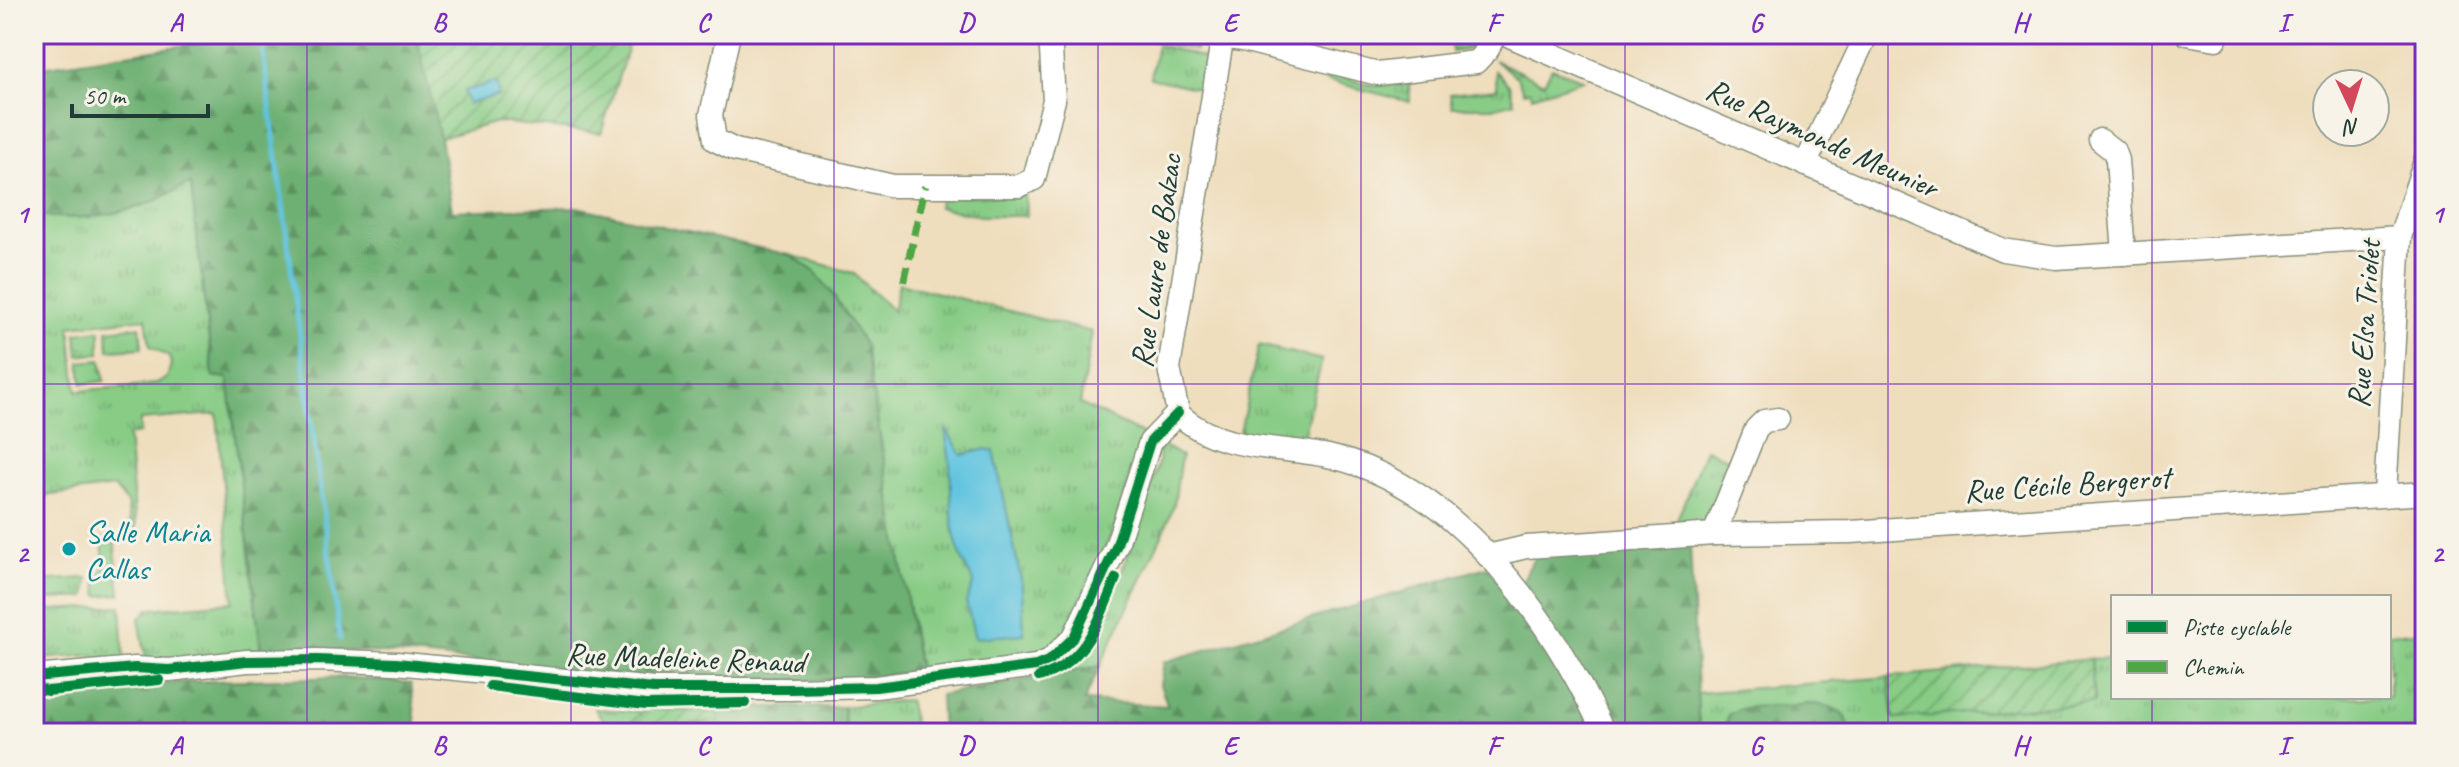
<svg xmlns="http://www.w3.org/2000/svg" width="2459" height="767" font-family="Caveat,sans-serif">
<defs>
<pattern id="grass-tufts" width="24" height="20" patternUnits="userSpaceOnUse" patternTransform="scale(2)"><rect width="24" height="20" fill="#88cc86"/><path d="M3 7l-1-3M5 7V3M7 7l1-3M15 17l-1-3M17 17v-4M19 17l1-3" fill="none" stroke="#6fa76e"/></pattern>
<pattern id="forest-firs" width="22" height="20" patternUnits="userSpaceOnUse" patternTransform="scale(2)"><rect width="22" height="20" fill="#6eb073"/><path d="M5 1l3.5 6h-7zM16 11l3.5 6h-7z" fill="#5a905f"/></pattern>
<pattern id="cemetery-stones" width="16" height="16" patternUnits="userSpaceOnUse" patternTransform="scale(2)"><rect width="16" height="16" fill="#88cc86"/><path d="M2 7V4a2 2 0 0 1 4 0v3zM10 15v-3a2 2 0 0 1 4 0v3z" fill="#6fa76e"/></pattern>
<pattern id="garden-furrows" width="10" height="10" patternUnits="userSpaceOnUse" patternTransform="scale(2)"><rect width="10" height="10" fill="#88cc86"/><path d="M-1 1l2-2M0 10L10 0M9 11l2-2" fill="none" stroke="#6fa76e"/></pattern>
</defs>
<rect width="100%" height="100%" fill="#f7f3e8"/>
<filter id="ink" filterUnits="userSpaceOnUse"><feTurbulence type="fractalNoise" baseFrequency=".0125" numOctaves="2"/><feDisplacementMap in="SourceGraphic" scale="16" xChannelSelector="R" yChannelSelector="G"/><feConvolveMatrix kernelMatrix="1 2 1 2 8 2 1 2 1" color-interpolation-filters="sRGB"/></filter>
<filter id="wash" filterUnits="userSpaceOnUse"><feTurbulence type="fractalNoise" baseFrequency=".006" numOctaves="4" result="noise"/><feDisplacementMap in="SourceGraphic" scale="32" xChannelSelector="R" yChannelSelector="G"/><feGaussianBlur stdDeviation="1.8" result="paint"/><feColorMatrix in="noise" values="0 0 0 0 0 0 0 0 0 0 0 0 0 0 0 0 0 1.4 0 .05"/><feComposite in="paint" operator="in"/></filter>
<g filter="url(#wash)">
<rect width="100%" height="100%" fill="#efdebe"/>
<g fill="url(#grass-tufts)" stroke="#54845d" stroke-width="2" fill-rule="evenodd">
<polygon points="1123,34 1157,34 1197,43 1195,50"/>
<polygon points="1450,34 1481,34 1470,49 1452,52"/>
<polygon points="1157,45 1205,58 1209,62 1204,90 1150,78"/>
<polygon points="1494,60 1544,83 1552,68 1584,80 1532,96 1530,91 1523,92 1517,77"/>
<polygon points="1495,71 1509,85 1514,102 1496,107 1452,107 1450,94 1497,89"/>
<polygon points="1330,74 1375,86 1409,83 1410,102 1325,80"/>
<path d="M 191,183 L 213,376 L 228,378 L 261,650 L 178,663 L 146,658 L 139,619 L 149,609 L 233,602 L 217,414 L 140,420 L 140,433 L 128,435 L 136,528 L 131,528 L 127,503 L 114,487 L 34,497 L 34,338 L 50,336 L 41,256 L 34,257 L 34,214 C 74,222 119,216 157,200 C 169,195 178,187 191,183 ZM 146,318 L 150,346 L 169,357 L 171,364 L 167,378 L 156,384 L 77,391 L 70,326 Z"/>
<polygon points="1025,195 1026,216 981,216 938,207 941,196"/>
<polygon points="790,255 853,273 893,311 899,283 1092,332 1080,404 1143,434 1115,527 1058,646 1029,659 919,671 865,346 831,292 815,272"/>
<polygon points="140,326 142,348 109,350 107,330"/>
<polygon points="100,330 100,353 79,356 76,333"/>
<polygon points="1259,345 1322,360 1302,441 1240,432"/>
<polygon points="101,360 105,381 82,384 80,362"/>
<polygon points="1161,444 1181,456 1174,505 1163,533 1100,666 1052,676 1079,658 1098,627 1138,532 1159,460 1157,448"/>
<polygon points="1705,449 1730,459 1704,524 1675,525"/>
<polygon points="114,538 120,594 99,596 95,576 101,576 104,564 102,539"/>
<polygon points="88,578 86,597 34,600 34,581"/>
<polygon points="121,606 124,659 105,664 94,655 37,659 34,663 34,611"/>
<polygon points="2425,631 2425,733 1848,733 1849,725 1806,704 1790,708 1752,707 1724,724 1723,733 1699,733 1697,693 1889,677 1894,719 2094,702 2091,659 2113,658 2113,697 2389,697 2389,634"/>
<polygon points="908,700 916,733 846,733 843,707"/>
<polygon points="595,709 643,712 627,727 611,729"/>
</g>
<g fill="url(#forest-firs)" stroke="#467654" stroke-width="2">
<path d="M 258,34 L 416,34 L 436,113 L 452,211 L 577,207 L 790,255 L 815,272 L 831,292 L 865,346 L 919,671 C 836,683 738,684 653,678 C 522,670 393,646 261,650 L 228,378 L 213,376 L 191,184 C 178,186 169,195 157,200 C 119,216 74,222 34,214 L 34,68 Z"/>
<polygon points="1690,545 1699,733 1613,733 1519,588 1536,554"/>
<polygon points="1487,567 1510,591 1599,733 942,733 940,695 1100,666 1084,701 1168,706 1160,685 1164,662"/>
<polygon points="344,677 411,683 417,733 34,733 34,693 86,685"/>
<path d="M 1806,704 C 1826,704 1850,708 1848,733 L 1723,733 L 1729,714 C 1751,701 1781,710 1806,704 Z"/>
<polygon points="716,707 843,707 846,733 720,733"/>
</g>
<polygon fill="url(#cemetery-stones)" stroke="#54845d" stroke-width="2" points="718,721 720,733 632,733"/>
<polygon fill="#88cc86" stroke="#54845d" stroke-width="2" points="41,256 50,337 34,338 34,257"/>
<g fill="url(#garden-furrows)" stroke="#54845d" stroke-width="2">
<polygon points="416,34 521,34 531,39 534,34 632,34 601,133 497,122 440,138"/>
<polygon points="2091,659 2094,702 1894,719 1889,677"/>
<polygon points="646,708 717,713 718,721 621,733"/>
</g>
<g fill="#61c4df" stroke="#40808a" stroke-width="2">
<polygon points="496,82 499,95 468,104 464,91"/>
<path d="M 946,429 L 962,455 L 986,449 L 994,451 L 1022,584 L 1024,634 L 975,638 L 966,602 L 974,582 C 947,537 953,516 950,466 C 950,454 945,441 946,429 Z"/>
</g>
<g fill="none" stroke-linecap="round" stroke-linejoin="round">
<polyline stroke="#61c4df" stroke-width="5" points="263,53 340,639"/>
</g>
</g>
<g filter="url(#ink)">
<g fill="none" stroke-linecap="round" stroke-linejoin="round">
<g stroke="#878e79" stroke-width="25">
<g id="minor">
<polyline points="729,34 711,115 715,140 735,150 893,186 1019,186 1034,179 1054,100 1050,34"/>
<polyline points="1195,34 1243,40 1378,74 1476,62 1488,49 1495,34"/>
<path d="M 1223,34 L 1169,368 L 1178,413 C 1217,453 1282,445 1332,457 C 1460,487 1552,621 1604,733"/>
<polyline points="1505,34 2003,250 2056,258 2400,237"/>
<polyline points="2187,34 2216,39"/>
<polyline points="2100,140 2114,151 2117,160 2124,254"/>
<polyline points="1805,165 1867,34"/>
<polyline points="2385,495 2400,237 2425,161"/>
<polyline points="1714,534 1756,429 1764,421 1778,419"/>
<polyline points="1488,556 1526,547 1591,543 1714,534 1851,532 2425,493"/>
<polyline points="34,677 135,668 169,670 247,661 317,660 396,663 654,689 790,689 876,687 1036,666 1050,660 1074,637 1116,547 1150,442 1178,413"/>
</g>
</g>
<use href="#minor" stroke="#fff" stroke-width="22"/>
<polyline stroke="#4fa644" stroke-width="8" stroke-dasharray="16 8" stroke-linecap="butt" points="904,282 925,186"/>
<g stroke="#f7f3e8" stroke-width="15">
<g id="cycleway">
<polyline points="34,677 135,668 169,670 247,661 317,660 396,663 654,689 790,689 876,687 1036,666 1050,660 1074,637 1116,547 1150,442 1178,413"/>
<path d="M 1039,677 C 1087,663 1099,619 1116,578"/>
<polyline points="490,686 646,705 745,703"/>
<polyline points="34,687 47,691 159,680"/>
</g>
</g>
<use href="#cycleway" stroke="#00873e" stroke-width="10"/>
</g>
</g>
<path fill="none" stroke="#7b2cbf" stroke-width="2" stroke-opacity="0.55" d="M 307,34 L 307,733M 571,34 L 571,733M 834,34 L 834,733M 1098,34 L 1098,733M 1361,34 L 1361,733M 1625,34 L 1625,733M 1888,34 L 1888,733M 2152,34 L 2152,597M 34,384 L 2425,384M 2152,697 L 2152,733"/>
<circle fill="#0f9aa8" stroke="#f7f3e8" stroke-width="3" cx="69" cy="549" r="8"/>
<g text-anchor="middle" dominant-baseline="central" stroke-width="6" stroke-linejoin="round" paint-order="stroke">
<g font-size="32" fill="#1f3d34" stroke="#f7f3e8">
<text transform="translate(1822 138) rotate(24)">Rue Raymonde Meunier</text>
<text transform="translate(1156 261) rotate(-82)">Rue Laure de Balzac</text>
<text transform="translate(2364 324) rotate(-86)">Rue Elsa Triolet</text>
<text transform="translate(2067 484) rotate(-4)">Rue Cécile Bergerot</text>
<text transform="translate(685 658) rotate(2)">Rue Madeleine Renaud</text>
</g>
<g font-size="32" fill="#0d838f" stroke="#f7f3e8" text-anchor="start">
<text x="85" y="531">Salle Maria<tspan x="85" dy="37">Callas</tspan></text>
</g>
</g>
<rect width="2459" height="767" fill="none" stroke="#f7f3e8" stroke-width="88"/>
<rect x="2111" y="595" width="280" height="104" fill="#f7f3e8" stroke="#a1aaa0" stroke-width="2"/>
<rect x="2127" y="621" width="40" height="12" fill="#00873e" stroke="#a1aaa0" stroke-width="2"/>
<text x="2183" y="635" font-size="24" fill="#1f3d34">Piste cyclable</text>
<rect x="2127" y="661" width="40" height="12" fill="#4fa644" stroke="#a1aaa0" stroke-width="2"/>
<text x="2183" y="675" font-size="24" fill="#1f3d34">Chemin</text>
<g transform="translate(2351 108) rotate(176)"><circle r="38" fill="#f7f3e8" stroke="#a1aaa0" stroke-width="2"/>
<path d="M0-6L14 30L0 20L-14 30Z" fill="#d1495b"/>
<text y="-12" font-size="22" font-weight="bold" text-anchor="middle" fill="#1f3d34">N</text>
</g>
<path d="M72 104v12h136v-12" fill="none" stroke="#1f3d34" stroke-width="4"/>
<text x="84" y="104" font-size="24" fill="#1f3d34" stroke="#f7f3e8" stroke-width="6" paint-order="stroke">50 m</text>
<rect x="44" y="44" width="2371" height="679" fill="none" stroke="#7b2cbf" stroke-width="3"/>
<g font-size="26" text-anchor="middle" font-weight="bold" fill="#7b2cbf">
<text x="176" y="31">A</text>
<text x="439" y="31">B</text>
<text x="703" y="31">C</text>
<text x="966" y="31">D</text>
<text x="1230" y="31">E</text>
<text x="1493" y="31">F</text>
<text x="1756" y="31">G</text>
<text x="2020" y="31">H</text>
<text x="2283" y="31">I</text>
<text x="22" y="223">1</text>
<text x="2437" y="223">1</text>
<text x="22" y="562">2</text>
<text x="2437" y="562">2</text>
<text x="176" y="754">A</text>
<text x="439" y="754">B</text>
<text x="703" y="754">C</text>
<text x="966" y="754">D</text>
<text x="1230" y="754">E</text>
<text x="1493" y="754">F</text>
<text x="1756" y="754">G</text>
<text x="2020" y="754">H</text>
<text x="2283" y="754">I</text>
</g>
</svg>
